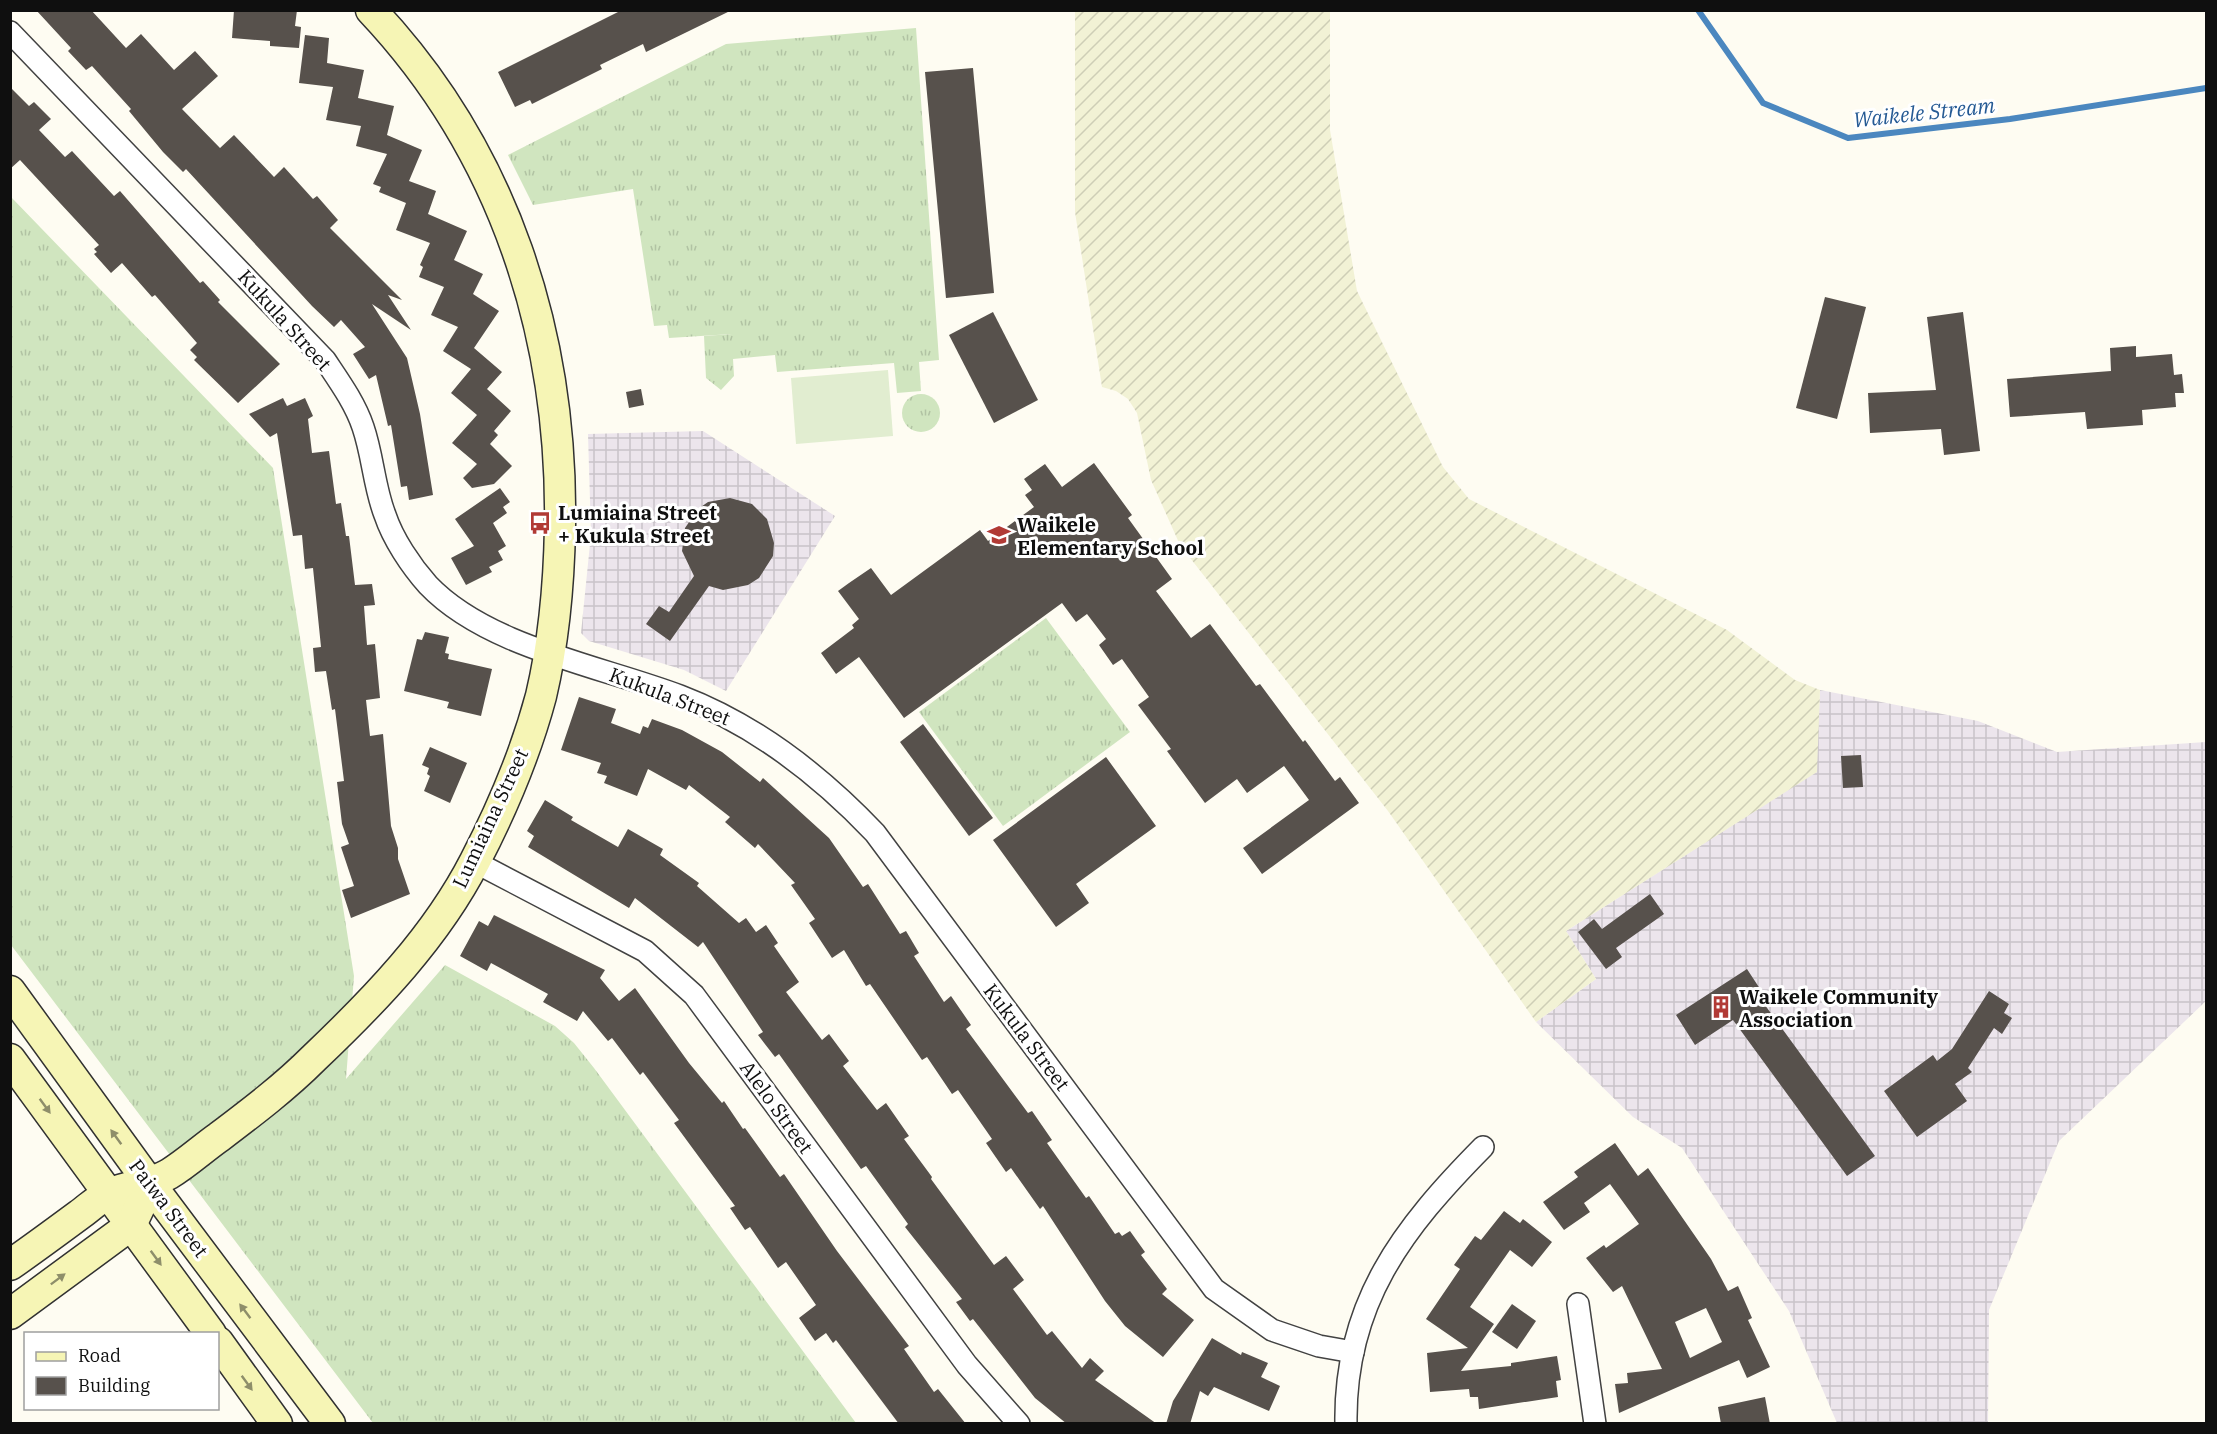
<svg xmlns="http://www.w3.org/2000/svg" width="2217" height="1434" font-family="'IBM Plex Serif',serif">
<defs>
<pattern id="industrial-grid" width="8" height="8" patternUnits="userSpaceOnUse" patternTransform="scale(1.5)"><rect width="8" height="8" fill="#ece5ec"/><path d="M0 4h8M4 0v8" fill="none" stroke="#c9c3c9"/></pattern>
<pattern id="farmland-furrows" width="10" height="10" patternUnits="userSpaceOnUse" patternTransform="scale(1.5)"><rect width="10" height="10" fill="#f2f2d5"/><path d="M-1 1l2-2M0 10L10 0M9 11l2-2" fill="none" stroke="#ceceb6"/></pattern>
<pattern id="grass-tufts" width="24" height="20" patternUnits="userSpaceOnUse" patternTransform="scale(1.5)"><rect width="24" height="20" fill="#d0e5bf"/><path d="M3 7l-1-3M5 7V3M7 7l1-3M15 17l-1-3M17 17v-4M19 17l1-3" fill="none" stroke="#b1c3a3"/></pattern>
</defs>
<rect width="100%" height="100%" fill="#fefcf2"/>
<g fill="url(#industrial-grid)">
<polygon points="703,431 835,516 726,691 684,670 589,641 581,633 591,534 588,434"/>
<polygon points="1820,690 1978,721 2057,752 2206,742 2206,1001 2059,1141 1989,1310 1988,1423 1837,1423 1789,1311 1682,1148 1633,1117 1536,1022 1596,979 1566,931 1816,772"/>
</g>
<polygon fill="url(#farmland-furrows)" points="1075,11 1330,11 1330,130 1357,291 1443,467 1469,499 1727,630 1795,680 1820,690 1817,772 1566,931 1596,979 1536,1022 1388,811 1180,545 1151,480 1137,413 1128,399 1116,391 1102,387 1075,212"/>
<g fill="url(#grass-tufts)">
<polygon points="916,28 939,360 919,362 921,391 897,393 894,363 777,372 775,355 733,359 734,376 721,390 706,378 704,336 732,334 669,338 667,325 654,326 633,189 533,205 508,155 726,44"/>
<polygon points="11,197 273,468 354,976 346,1079 445,965 555,1026 574,1043 594,1068 856,1423 373,1423 11,945"/>
<circle cx="921" cy="413" r="19"/>
<polygon points="1046,618 1130,732 1003,826 919,712"/>
</g>
<polygon fill="#e1edd0" points="888,370 893,436 796,444 791,378"/>
<g fill="none" stroke-linecap="round" stroke-linejoin="round">
<polyline stroke="#4b87bf" stroke-width="6" points="1698,10 1763,103 1848,138 2010,119 2206,88"/>
</g>
<g fill="#57514c" fill-rule="evenodd">
<polygon points="36,10 91,10 126,48 141,34 174,70 195,51 218,76 182,109 220,148 234,135 274,177 284,167 313,199 317,196 338,220 330,228 402,300 388,295 411,330 372,304 407,358 420,414 433,495 409,500 407,486 401,487 391,425 388,426 376,375 369,379 353,354 365,347 341,320 334,327 312,306 186,169 183,172 163,152 129,111 131,109 92,66 86,70 68,51 71,48"/>
<polygon points="234,10 297,10 295,26 301,27 299,48 270,46 270,41 232,38"/>
<polygon points="622,10 732,10 646,52 643,44 600,65 602,69 532,104 530,100 515,107 498,72"/>
<polygon points="305,35 329,38 327,63 364,70 358,98 394,106 387,135 422,150 409,181 436,191 428,214 467,231 454,260 483,274 473,294 499,311 474,348 502,372 487,389 511,411 494,431 498,435 490,444 512,466 494,484 472,488 463,478 477,464 452,443 477,415 451,393 471,369 443,351 458,327 431,315 444,287 419,277 423,267 420,265 430,243 396,230 406,203 379,192 381,187 373,184 387,154 356,146 361,126 326,120 333,87 299,83"/>
<polygon points="973,68 994,293 946,298 925,72"/>
<polygon points="10,87 29,106 34,102 51,119 39,130 65,157 72,151 114,196 120,191 200,283 203,281 220,300 218,302 280,364 238,403 194,360 197,357 190,350 197,343 155,295 152,297 122,263 111,273 94,254 97,252 94,249 99,245 20,160 10,169"/>
<polygon points="1825,297 1866,307 1837,419 1796,408"/>
<polygon points="993,312 1038,400 994,423 949,335"/>
<polygon points="1963,312 1980,451 1944,455 1941,429 1870,433 1868,393 1936,390 1927,317"/>
<polygon points="2136,346 2136,357 2172,354 2174,375 2182,374 2184,393 2175,393 2176,407 2142,410 2143,425 2087,429 2085,412 2010,417 2007,379 2111,371 2110,348"/>
<polygon points="641,389 644,405 629,408 626,392"/>
<polygon points="283,398 287,406 305,398 313,416 308,419 312,453 329,451 336,504 341,503 346,536 349,536 355,585 372,584 375,605 364,606 367,645 375,644 380,698 366,700 370,736 383,734 391,826 398,848 398,859 410,894 351,918 342,890 354,886 341,847 349,844 342,824 337,782 344,781 335,709 332,710 326,671 315,672 313,648 321,647 313,568 305,569 302,535 293,536 277,433 270,437 249,414"/>
<polygon points="1094,463 1132,515 1128,518 1172,579 1156,591 1191,638 1210,624 1256,686 1260,684 1303,742 1305,740 1335,781 1340,777 1359,803 1262,874 1243,848 1309,800 1284,766 1247,793 1237,779 1205,803 1167,751 1171,749 1138,705 1149,697 1122,659 1113,665 1099,645 1106,639 1087,614 1076,622 1062,603 904,718 859,657 836,674 821,653 854,628 852,625 859,619 838,591 849,583 871,568 891,595 980,530 988,541 1034,507 1025,495 1032,490 1024,479 1045,464 1062,487"/>
<polygon points="500,488 510,502 503,507 507,513 493,523 506,546 498,551 503,560 489,567 492,572 466,585 451,558 474,546 455,519"/>
<polygon points="730,498 752,504 767,519 774,543 773,556 759,578 748,585 723,590 709,586 670,641 646,624 659,606 669,612 694,576 682,551 685,528 698,509 708,502"/>
<polygon points="425,632 449,637 445,653 449,654 448,659 492,669 481,716 447,708 449,702 404,691 417,639 422,640"/>
<polygon points="579,697 616,709 611,723 640,734 643,726 648,728 652,719 682,730 722,752 760,782 763,778 829,838 863,887 868,884 900,934 906,931 919,953 914,956 944,1002 951,996 971,1025 966,1029 1028,1113 1032,1111 1052,1140 1047,1143 1086,1198 1089,1196 1115,1234 1119,1232 1122,1236 1130,1231 1145,1252 1141,1255 1167,1289 1162,1294 1194,1320 1163,1357 1125,1326 1105,1301 1043,1206 1040,1209 1011,1168 1006,1172 986,1143 992,1139 958,1090 952,1094 927,1057 922,1060 870,984 866,986 844,950 832,958 809,923 815,919 791,885 795,883 758,844 755,848 725,822 730,817 689,785 686,790 648,769 637,796 604,783 607,776 597,773 601,763 561,750"/>
<polygon points="923,724 993,818 969,836 900,742"/>
<polygon points="430,747 467,763 450,803 424,791 430,776 427,774 429,768 422,765"/>
<polygon points="1861,755 1863,787 1843,788 1841,756"/>
<polygon points="1106,757 1156,826 1076,884 1089,903 1056,927 993,840"/>
<polygon points="545,800 573,817 571,820 618,847 628,829 663,849 660,855 699,883 697,886 739,923 746,918 756,932 766,925 778,943 774,946 799,982 786,992 822,1040 829,1034 849,1061 843,1066 877,1110 886,1103 909,1136 904,1139 932,1177 931,1179 994,1265 1006,1256 1024,1280 1013,1289 1047,1335 1052,1331 1082,1368 1090,1358 1104,1371 1095,1380 1157,1424 1067,1424 1035,1398 973,1319 970,1321 956,1302 962,1299 905,1227 908,1224 866,1166 861,1169 779,1054 775,1057 758,1035 763,1032 703,942 698,947 635,898 629,908 528,847 534,836 527,831"/>
<polygon points="1650,894 1664,914 1616,948 1622,957 1606,969 1578,932 1594,919 1602,929"/>
<polygon points="494,915 605,970 600,978 619,1001 635,988 689,1063 722,1103 724,1101 743,1129 745,1128 780,1177 784,1174 837,1251 909,1346 904,1349 934,1392 938,1389 966,1424 899,1424 836,1340 833,1343 826,1333 815,1341 799,1318 816,1305 786,1262 778,1268 750,1227 745,1230 730,1208 735,1206 674,1123 679,1120 643,1072 640,1075 612,1038 608,1041 583,1011 577,1021 543,1002 548,994 491,963 487,971 460,956 479,921 488,926"/>
<polygon points="1747,969 1766,998 1762,1001 1875,1156 1847,1176 1733,1020 1695,1045 1676,1015"/>
<polygon points="1989,991 2009,1004 2004,1013 2012,1018 2002,1034 1994,1028 1968,1068 1972,1072 1955,1084 1967,1101 1917,1137 1884,1091 1933,1055 1937,1061 1952,1049"/>
<path d="M 1615,1143 L 1638,1176 L 1648,1168 L 1711,1259 L 1728,1291 L 1738,1286 L 1752,1318 L 1748,1320 L 1770,1367 L 1747,1378 L 1739,1360 L 1619,1413 L 1615,1384 L 1628,1383 L 1627,1373 L 1662,1369 L 1622,1286 L 1613,1292 L 1586,1258 L 1604,1245 L 1606,1248 L 1639,1224 L 1610,1184 L 1584,1203 L 1590,1212 L 1564,1230 L 1543,1202 L 1578,1177 L 1574,1172 ZM 1706,1308 L 1722,1342 L 1690,1358 L 1675,1322 Z"/>
<polygon points="1504,1211 1520,1223 1523,1219 1552,1242 1532,1267 1510,1250 1470,1307 1494,1324 1461,1371 1511,1366 1511,1363 1557,1356 1561,1380 1556,1381 1558,1397 1479,1409 1478,1397 1470,1397 1469,1389 1430,1392 1427,1353 1468,1348 1426,1319 1460,1269 1454,1265 1475,1236 1481,1240"/>
<polygon points="1512,1304 1536,1321 1517,1349 1492,1332"/>
<polygon points="1212,1338 1241,1355 1242,1352 1268,1363 1261,1377 1280,1386 1269,1411 1214,1387 1208,1396 1200,1391 1190,1424 1166,1424 1173,1401"/>
<polygon points="1765,1397 1770,1424 1721,1424 1718,1407"/>
</g>
<g fill="none" stroke-linecap="round" stroke-linejoin="round">
<g stroke="#424242" stroke-width="24">
<g id="street">
<path d="M 10,32 L 325,360 C 339,381 355,403 363,427 C 373,456 374,487 385,515 C 393,539 411,566 428,585 C 487,647 601,666 680,696 C 756,725 819,774 875,833 L 1214,1289 L 1272,1330 L 1319,1346 L 1353,1352"/>
<polyline points="475,862 645,951 694,995 967,1365 1019,1424"/>
<polyline points="1578,1304 1595,1424"/>
<path d="M 1346,1424 C 1344,1303 1403,1228 1483,1147"/>
</g>
</g>
<g stroke="#313131" stroke-width="33">
<g id="secondary">
<polyline points="10,991 150,1184 330,1424"/>
<polyline points="10,1059 211,1334"/>
<path d="M 10,1265 C 33,1249 56,1232 79,1215 C 89,1208 100,1197 111,1193 C 131,1185 150,1185 169,1174 C 187,1163 202,1149 219,1137 C 252,1112 285,1087 314,1058 C 375,1000 436,937 475,861 C 502,809 526,752 541,696 C 554,641 559,583 560,527 C 563,335 505,152 371,10"/>
<polyline points="10,1314 131,1225 140,1206"/>
<polyline points="218,1342 277,1424"/>
</g>
</g>
<use href="#street" stroke="#fff" stroke-width="21"/>
<use href="#secondary" stroke="#f6f5b5" stroke-width="30"/>
</g>
<defs><path id="oneway-solid" d="M-6-.8H1V-3.2L6.5 0L1 3.2V.8H-6Z" transform="scale(1.5)"/></defs>
<g fill="#8e8e6a">
<use href="#oneway-solid" transform="translate(45 1106) rotate(54)"/>
<use href="#oneway-solid" transform="translate(116 1137) rotate(-126)"/>
<use href="#oneway-solid" transform="translate(156 1258) rotate(54)"/>
<use href="#oneway-solid" transform="translate(58 1279) rotate(-37)"/>
<use href="#oneway-solid" transform="translate(245 1311) rotate(-127)"/>
<use href="#oneway-solid" transform="translate(247 1383) rotate(54)"/>
</g>
<defs>
<g id="bus-bare" transform="scale(1.8)"><path d="M-5-6H5V4H4V6H2V4H-2V6H-4V4H-5ZM-3.5-4V0h7V-4ZM-3.5 1.2v1.5H-2V1.2ZM2 1.2v1.5H3.5V1.2Z" fill="#b13a35" stroke="#fff" stroke-width="2.5" paint-order="stroke"/></g>
<g id="school-bare" transform="scale(1.8)"><path d="M0-5L7-2L0 1L-7-2ZM-4 1L0 2.5L4 1V4Q0 6-4 4Z" fill="#b13a35" stroke="#fff" stroke-width="2.5" paint-order="stroke"/></g>
<g id="building-bare" transform="scale(1.8)"><path d="M-4-6H4V6H1V3H-1V6H-4ZM-2.5-4.3h1.7v1.8h-1.7ZM.8-4.3h1.7v1.8H.8ZM-2.5-1h1.7V.8h-1.7ZM.8-1h1.7V.8H.8Z" fill="#b13a35" stroke="#fff" stroke-width="2.5" paint-order="stroke"/></g>
</defs>
<g fill-rule="evenodd">
<use href="#bus-bare" x="540" y="523"/>
<use href="#school-bare" x="999" y="535"/>
<use href="#building-bare" x="1721" y="1007"/>
</g>
<g text-anchor="middle" dominant-baseline="central" stroke-width="6" stroke-linejoin="round" paint-order="stroke">
<g font-size="20" fill="#0f0f0f" stroke="#fff">
<text transform="translate(285 320) rotate(48)">Kukula Street</text>
<text transform="translate(670 696) rotate(21)">Kukula Street</text>
<text transform="translate(490 818) rotate(-65)">Lumiaina Street</text>
<text transform="translate(1027 1037) rotate(53)">Kukula Street</text>
<text transform="translate(777 1107) rotate(54)">Alelo Street</text>
<text transform="translate(169 1208) rotate(53)">Paiwa Street</text>
</g>
<g font-size="20" font-weight="bold" fill="#0f0f0f" stroke="#fff" text-anchor="start">
<text x="558" y="512">Lumiaina Street<tspan x="558" dy="23">+ Kukula Street</tspan></text>
<text x="1017" y="524">Waikele<tspan x="1017" dy="23">Elementary School</tspan></text>
<text x="1739" y="996">Waikele Community<tspan x="1739" dy="23">Association</tspan></text>
</g>
<g font-size="21" font-style="italic" fill="#255a94" stroke="#fff">
<text transform="translate(1924 112) rotate(-6)">Waikele Stream</text>
</g>
</g>
<rect width="2217" height="1434" fill="none" stroke="#0f0f0f" stroke-width="24"/>
<rect x="24" y="1332" width="195" height="78" fill="#ffffff" stroke="#9f9f9f" stroke-width="1.5"/>
<rect x="36" y="1352" width="30" height="9" fill="#f6f5b5" stroke="#9f9f9f" stroke-width="1.5"/>
<text x="78" y="1362" font-size="18" fill="#0f0f0f">Road</text>
<rect x="36" y="1377" width="30" height="18" fill="#57514c" stroke="#9f9f9f" stroke-width="1.5"/>
<text x="78" y="1392" font-size="18" fill="#0f0f0f">Building</text>
</svg>
